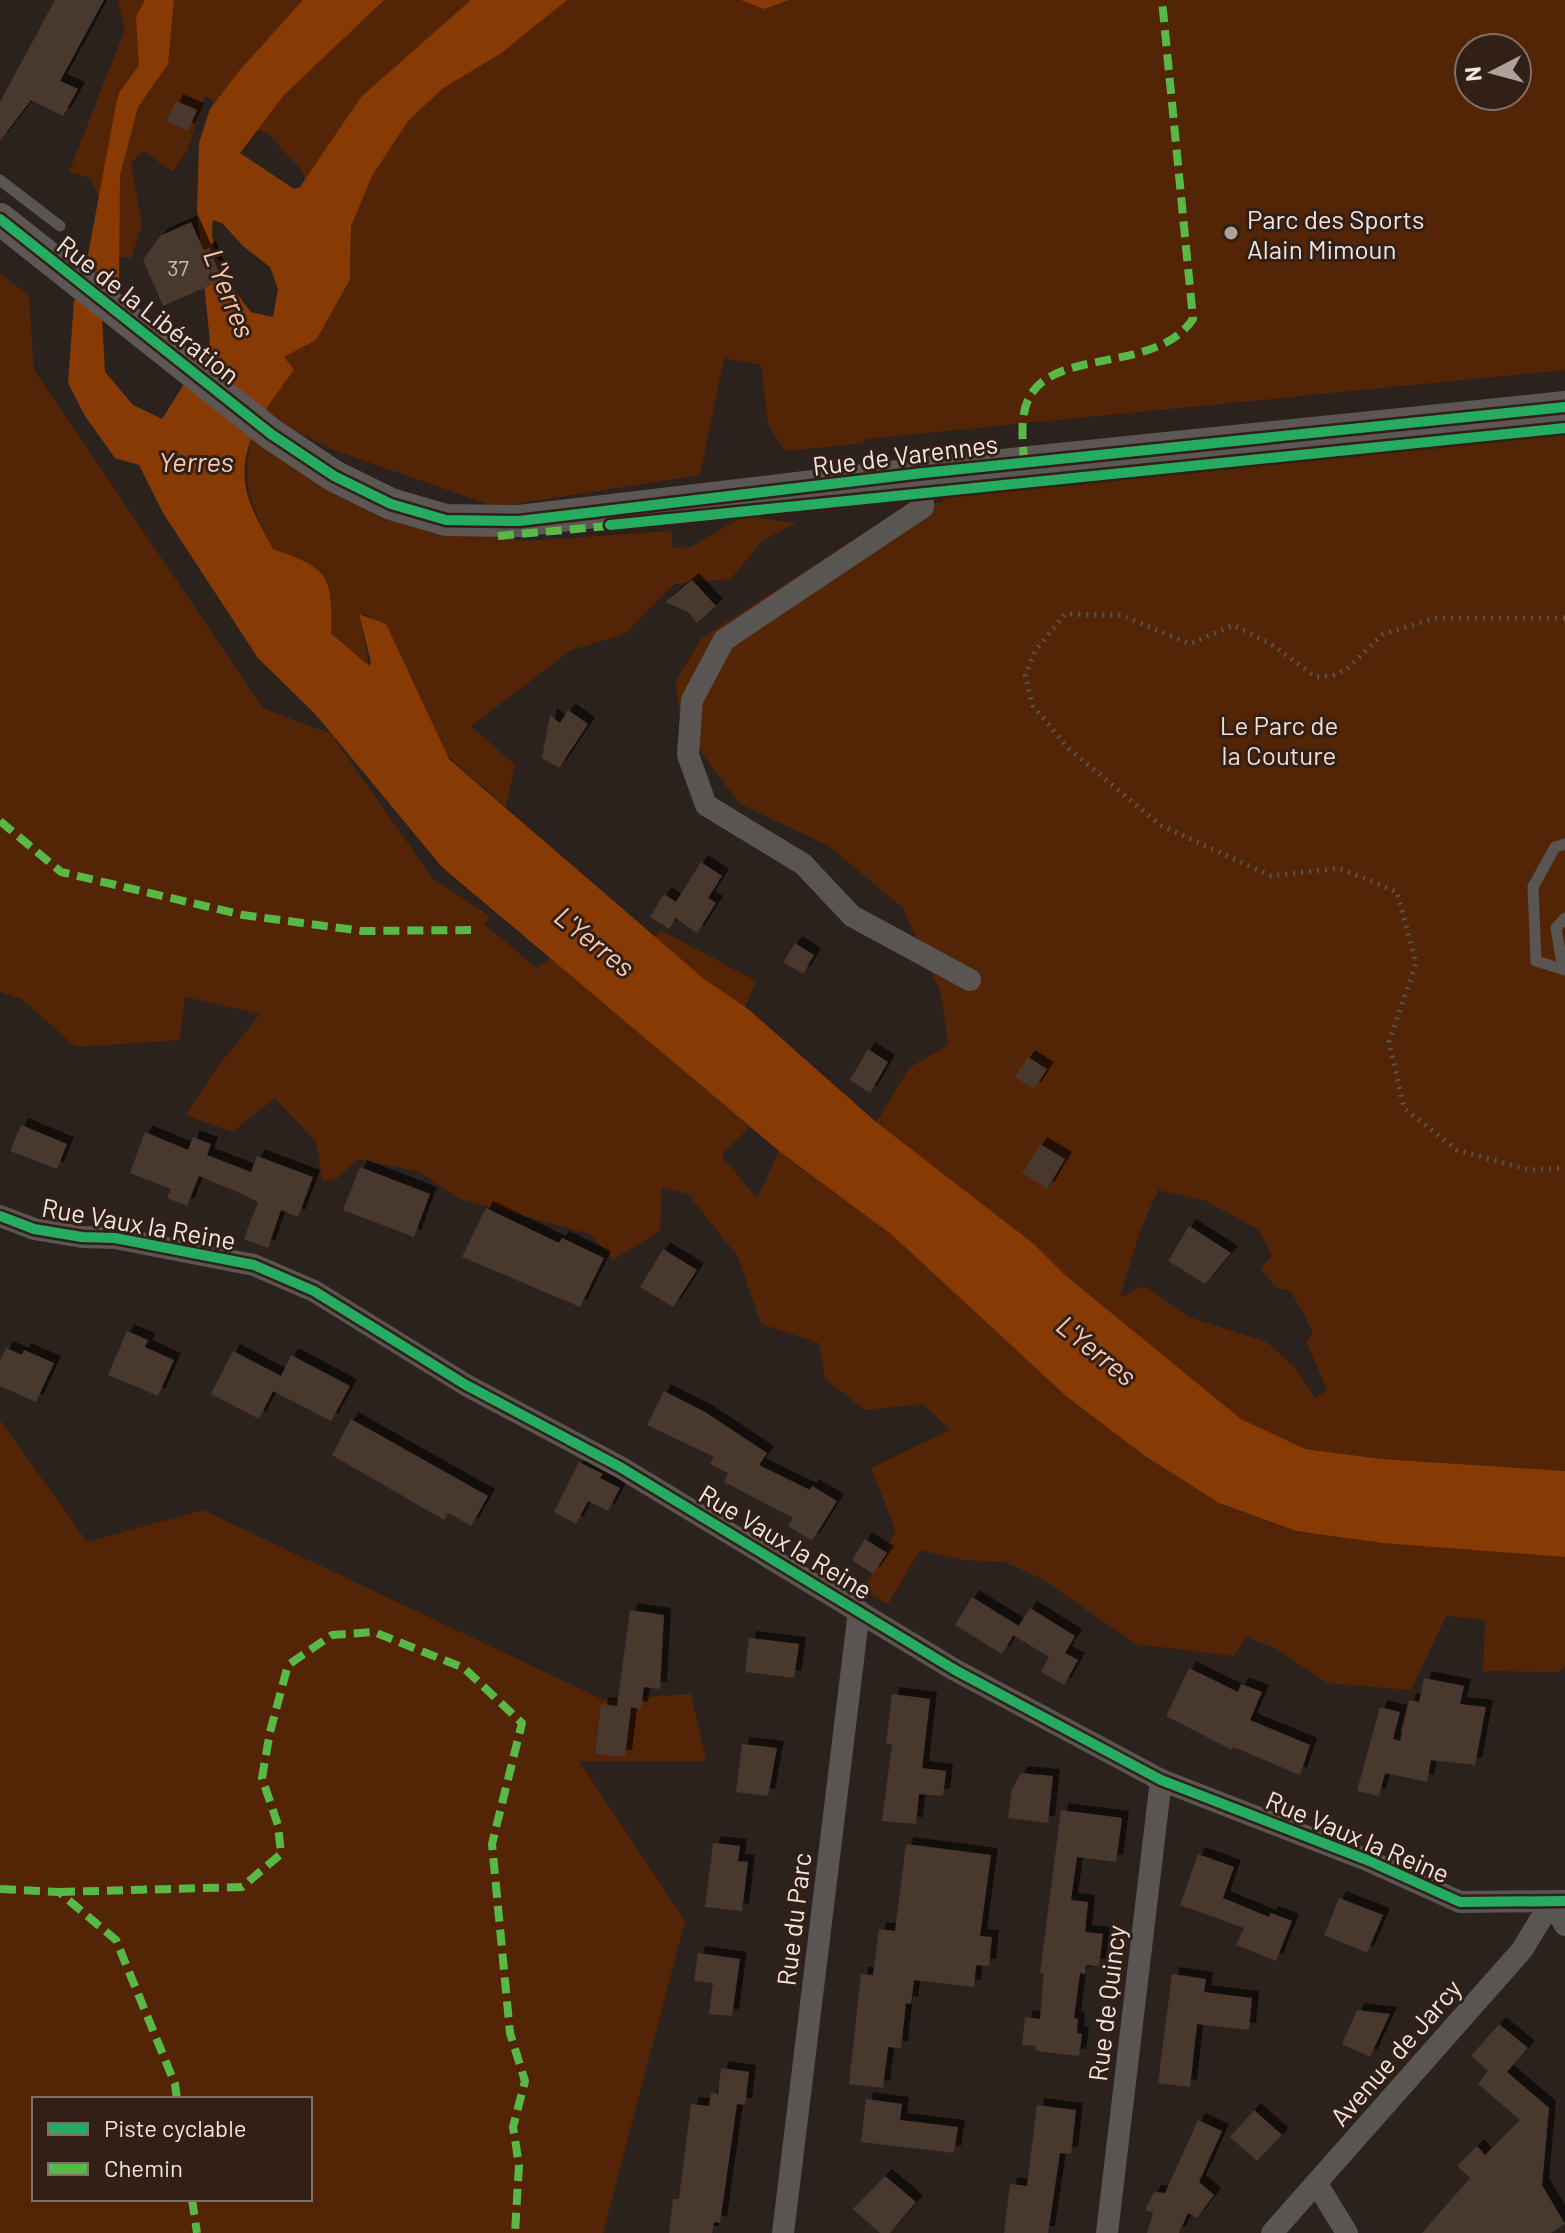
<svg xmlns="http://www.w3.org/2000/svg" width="1565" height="2233" font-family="Barlow,sans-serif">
<defs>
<filter id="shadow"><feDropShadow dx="7" dy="-7" stdDeviation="0" flood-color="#0009"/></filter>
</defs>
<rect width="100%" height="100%" fill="#2c221d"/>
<g fill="#542407" fill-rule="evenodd">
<path d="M 118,0 L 1565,0 L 1565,370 L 865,439 L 865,443 L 785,451 L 768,424 L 761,365 L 724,358 L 700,475 L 496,507 L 331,449 L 262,414 L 284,357 L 316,340 L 350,281 L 351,228 L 334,236 L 299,167 L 268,134 L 228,113 L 205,95 L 187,151 L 172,171 L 143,151 L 131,163 L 142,225 L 131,258 L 112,256 L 113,225 L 90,178 L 69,172 L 125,29 ZM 1469,48 L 1517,48 L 1517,96 L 1469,96 Z"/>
<path d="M 0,273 L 29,296 L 34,370 L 263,708 L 331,734 L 433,879 L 490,916 L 484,924 L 536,968 L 551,958 L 593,994 L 655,968 L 655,937 L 660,930 L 756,981 L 731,1041 L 722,1102 L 749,1126 C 742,1139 729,1142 722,1157 L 757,1198 L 779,1151 L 892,1235 L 1066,1396 L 1145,1456 L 1219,1503 L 1296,1532 L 1565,1555 L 1565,1666 L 1559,1672 L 1483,1671 L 1485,1620 L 1446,1616 L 1411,1690 L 1327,1683 L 1276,1649 L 1246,1637 L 1234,1656 L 1136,1644 L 1042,1579 L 1005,1562 L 962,1560 L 920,1550 L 888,1604 L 863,1590 L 896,1531 L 871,1468 L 950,1430 L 923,1404 L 865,1410 L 825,1379 L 819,1343 L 761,1324 L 738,1257 L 688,1194 L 662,1187 L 660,1231 L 613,1260 L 590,1234 L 460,1199 L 420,1172 L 357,1159 L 336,1179 L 323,1182 L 316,1142 L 275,1098 L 232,1132 L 186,1115 L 216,1069 L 260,1014 L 185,997 L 179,1040 L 76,1047 L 22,999 L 0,992 Z"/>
<path d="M 252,433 L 421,524 L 525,541 L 671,531 L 673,548 L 690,547 L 744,516 L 796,523 L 762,541 L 731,579 L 674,584 L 625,634 L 571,650 L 471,726 L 515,765 L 506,807 L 442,751 L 394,645 L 368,614 L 359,614 L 369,666 L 331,632 C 333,574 329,568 273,549 C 249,499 241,489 252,433 Z"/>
<path d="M 1565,433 L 1565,1471 L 1382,1459 L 1305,1449 L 1241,1419 L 1065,1275 L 1034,1244 L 876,1123 L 909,1068 L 948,1045 L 941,993 L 903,908 L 829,846 L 740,804 L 681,726 L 676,681 L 701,639 L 871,528 L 888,545 L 933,503 L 942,503 L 943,497 ZM 1158,1190 L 1206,1201 L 1258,1229 L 1272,1256 L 1260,1269 L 1277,1288 L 1291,1291 L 1313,1332 L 1307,1343 L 1327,1390 L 1315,1398 L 1295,1368 L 1267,1342 L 1189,1317 L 1144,1286 L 1120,1297 L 1140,1231 Z"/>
<path d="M 0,1420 L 87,1542 L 203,1510 L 604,1700 L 691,1694 L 706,1761 L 579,1761 L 685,1921 L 603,2233 L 0,2233 ZM 34,2099 L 310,2099 L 310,2199 L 34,2199 Z"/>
</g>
<g fill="#883a04" fill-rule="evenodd">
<path d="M 145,0 L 174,0 L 168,64 L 138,107 L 120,175 L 119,289 L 102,316 L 105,372 L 133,405 L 162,419 L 210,343 L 197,210 L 199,143 L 210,109 L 240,70 L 303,0 L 384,0 L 284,95 L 240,153 L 294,189 L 300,187 L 361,97 L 471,0 L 567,0 L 500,54 L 443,88 L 408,121 L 372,176 L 351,226 L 350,280 L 316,340 L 284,357 L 294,370 C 268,405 235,446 247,493 C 252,512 264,531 273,549 C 328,568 333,574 331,633 L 369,666 L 371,662 L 359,614 L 386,624 L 449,759 L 704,979 L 748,1009 L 876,1122 L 1034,1244 L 1065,1275 L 1241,1419 L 1305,1449 L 1382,1459 L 1565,1471 L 1565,1557 L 1383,1543 L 1296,1531 L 1219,1503 L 1145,1456 L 1066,1396 L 892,1235 L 779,1151 L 442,867 L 316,715 L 258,658 L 163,513 L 139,465 L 115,458 L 85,416 L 68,383 L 74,301 L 97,269 L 88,255 L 116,104 L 119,93 L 139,65 L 136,17 ZM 213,220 L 222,223 L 243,246 L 270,267 L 278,289 L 273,317 L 251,312 C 230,286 207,253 213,220 Z"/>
<polygon points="741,0 789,0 764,9"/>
</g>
<g fill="#48372d" filter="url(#shadow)">
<polygon points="55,0 104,0 60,81 78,89 63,116 31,100 0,141 0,102"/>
<polygon points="176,101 197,110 188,131 167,121"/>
<polygon points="191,222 204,251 209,248 222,280 163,306 143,260 160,236"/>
<polygon points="692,580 716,606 697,623 688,612 665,602"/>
<polygon points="568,710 588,724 559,768 542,758 550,715 560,723"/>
<polygon points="701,862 722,876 708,898 716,903 697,933 676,918 669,929 650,917 664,894 676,902"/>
<polygon points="795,943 814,955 803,974 783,962"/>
<polygon points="868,1049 888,1062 870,1093 850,1080"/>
<polygon points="1028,1057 1047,1069 1034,1089 1015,1077"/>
<polygon points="21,1125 67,1144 57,1169 10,1151"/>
<polygon points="145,1132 188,1150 193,1137 211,1144 207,1155 251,1172 257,1156 313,1177 298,1217 281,1210 268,1248 244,1239 258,1202 242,1194 199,1176 187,1206 167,1198 171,1189 130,1173"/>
<polygon points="1040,1144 1065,1159 1047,1189 1022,1173"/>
<polygon points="360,1167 430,1194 414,1237 343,1210"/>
<polygon points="486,1208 559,1243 562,1238 604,1258 580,1307 462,1257"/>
<polygon points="1189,1226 1231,1253 1205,1284 1168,1261"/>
<polygon points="663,1249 697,1270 673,1307 640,1287"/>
<polygon points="127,1331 148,1340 145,1347 174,1360 158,1396 108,1375"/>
<polygon points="6,1348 22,1355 24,1350 54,1363 36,1402 0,1386 0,1361"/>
<polygon points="233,1351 281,1376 291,1355 350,1386 331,1421 273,1391 259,1419 211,1394"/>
<polygon points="664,1391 705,1412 767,1453 759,1465 810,1490 812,1486 837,1501 812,1541 788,1526 793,1518 724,1482 728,1473 710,1464 714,1457 647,1425"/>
<polygon points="351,1419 488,1496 471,1526 448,1513 444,1520 332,1455"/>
<polygon points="579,1462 603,1474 600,1478 620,1488 608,1511 588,1501 576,1524 554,1512"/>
<polygon points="865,1539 887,1553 873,1574 852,1560"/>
<polygon points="972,1597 1019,1626 1002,1654 955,1625"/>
<polygon points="1030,1608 1075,1636 1065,1653 1078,1660 1064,1685 1041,1672 1049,1657 1013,1635"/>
<polygon points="630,1610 664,1615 660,1689 644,1687 641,1709 631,1707 625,1757 595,1754 601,1704 617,1706"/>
<polygon points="749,1638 799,1644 794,1678 745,1672"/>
<polygon points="1189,1668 1238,1692 1241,1684 1262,1692 1250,1720 1310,1745 1300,1775 1233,1747 1232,1750 1166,1716"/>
<polygon points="1424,1678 1464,1686 1460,1704 1486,1707 1475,1765 1431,1760 1427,1782 1385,1773 1379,1796 1357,1791 1380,1707 1400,1712 1393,1739 1400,1741 1409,1700 1419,1702"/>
<polygon points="892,1694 930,1699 922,1768 946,1771 943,1796 919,1794 916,1824 882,1821 892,1744 886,1744"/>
<polygon points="742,1744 777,1748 768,1796 736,1792"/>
<polygon points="1021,1773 1053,1776 1048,1823 1008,1818 1012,1789"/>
<polygon points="1061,1810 1122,1818 1116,1862 1077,1857 1071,1900 1088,1902 1085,1932 1103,1934 1099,1966 1086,1965 1085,1974 1080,1973 1074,2018 1078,2019 1077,2033 1082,2034 1079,2056 1036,2051 1036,2046 1022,2045 1025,2017 1040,2019 1044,1973 1040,1973"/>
<polygon points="713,1843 740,1846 738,1861 748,1862 742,1911 705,1907"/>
<polygon points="906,1844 991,1855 980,1936 992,1937 989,1966 976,1965 974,1987 914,1980 911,2004 906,2003 901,2048 888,2047 883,2088 849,2084 861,1974 873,1975 879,1929 895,1931"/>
<polygon points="1198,1854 1234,1867 1223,1898 1269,1917 1271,1913 1292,1921 1276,1961 1236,1945 1244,1928 1180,1905"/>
<polygon points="1339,1898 1383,1915 1367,1953 1324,1935"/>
<polygon points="698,1953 740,1959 732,2016 709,2014 713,1983 694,1981"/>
<polygon points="1172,1974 1206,1979 1204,1992 1252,1998 1249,2030 1197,2024 1190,2087 1158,2083"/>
<polygon points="1357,2010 1390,2014 1370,2057 1342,2044"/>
<polygon points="1499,2024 1528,2048 1507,2072 1549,2108 1542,2185 1565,2224 1551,2233 1422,2233 1470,2178 1457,2166 1477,2146 1485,2155 1520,2120 1478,2084 1488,2071 1471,2056"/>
<polygon points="721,2068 749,2072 745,2105 737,2104 720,2223 714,2222 712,2233 669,2233 673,2199 679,2199 691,2104 709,2106 711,2093 718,2094"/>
<polygon points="866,2099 902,2104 900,2120 958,2127 954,2153 861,2142"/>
<polygon points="1037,2105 1076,2110 1071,2154 1060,2153 1048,2233 1004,2233 1010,2184 1027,2186"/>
<polygon points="1254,2110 1282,2135 1257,2161 1230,2137"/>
<polygon points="1198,2120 1222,2131 1199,2182 1214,2195 1197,2218 1188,2213 1179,2233 1147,2233 1153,2213 1145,2210 1154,2192 1165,2193"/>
<polygon points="885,2176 916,2202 890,2233 880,2233 853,2209"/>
</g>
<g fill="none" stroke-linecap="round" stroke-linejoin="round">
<polyline stroke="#575250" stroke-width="5" stroke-dasharray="2 6" stroke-linecap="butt" points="1565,618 1436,618 1383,634 1348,668 1332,676 1316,677 1271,644 1233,625 1190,644 1121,615 1065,614 1035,651 1025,676 1033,706 1068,748 1160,825 1271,876 1339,868 1397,892 1416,963 1389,1042 1404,1108 1457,1150 1529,1170 1565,1168"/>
<g stroke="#595553" stroke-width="11">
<polyline points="0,180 60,226"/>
<polyline points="1565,844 1555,847 1533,887 1536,961 1565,970"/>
<polyline points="1563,969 1556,928 1565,918"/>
</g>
<g stroke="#595553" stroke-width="22">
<polyline points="923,473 923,507 724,640 692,700 688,755 706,805 803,864 852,916 970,980"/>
<polyline points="0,1216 34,1229 82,1237 115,1238 254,1265 314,1291 466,1385 620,1467 955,1670 1161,1780 1367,1860 1460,1902 1565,1901"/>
<polyline points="1551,1902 1565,1925"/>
<polyline points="1317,2184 1347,2233"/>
<polyline points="783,2233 859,1611"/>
<polyline points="1107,2233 1161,1780"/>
<polyline points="1272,2233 1522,1950 1551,1902"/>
</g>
<polyline stroke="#5c5754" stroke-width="32" points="0,219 271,434 334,476 391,504 446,520 519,521 923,473 1565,407"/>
<g stroke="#58b947" stroke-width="8" stroke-dasharray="16 8" stroke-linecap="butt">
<path d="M 1024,463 C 1023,442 1019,415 1030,396 C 1057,348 1157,373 1193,319 L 1162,0"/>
<polyline points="498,536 618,525"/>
<polyline points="0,821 61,872 243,915 362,931 471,930"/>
<polyline points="0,1889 59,1892 116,1940 175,2084 177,2099"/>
<polyline points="59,1892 242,1887 281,1854 278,1825 262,1778 270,1732 288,1665 332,1635 374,1632 464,1668 522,1723 492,1844 510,2033 525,2081 513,2127 519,2165 515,2233"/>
<polyline points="192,2199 197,2233"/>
</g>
<g stroke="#322017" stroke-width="15">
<g id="cycleway">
<polyline points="0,219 271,434 334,476 391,504 446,520 519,521 923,473 1565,407"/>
<polyline points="610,525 1565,428"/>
<polyline points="0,1216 34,1229 82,1237 115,1238 254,1265 314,1291 466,1385 620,1467 955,1670 1161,1780 1367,1860 1460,1902 1565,1901"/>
</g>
</g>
<use href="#cycleway" stroke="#26ab63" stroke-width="10"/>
</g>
<circle fill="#ada19b" stroke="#322017" stroke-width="3" cx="1231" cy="233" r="8"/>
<g text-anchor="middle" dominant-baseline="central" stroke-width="6" stroke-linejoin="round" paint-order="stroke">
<g font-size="22" fill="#c8bab2">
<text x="178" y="267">37</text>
</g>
<g font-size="26" fill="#f2e5df" stroke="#322017" text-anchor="start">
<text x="1247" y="218">Parc des Sports<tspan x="1247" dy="30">Alain Mimoun</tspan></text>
</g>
<g font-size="26" fill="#f2e5df" stroke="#322017">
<text transform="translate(149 309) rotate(38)">Rue de la Libération</text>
<text transform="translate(905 454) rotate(-7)">Rue de Varennes</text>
<text transform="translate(139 1223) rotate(10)">Rue Vaux la Reine</text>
<text transform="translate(786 1541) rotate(31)">Rue Vaux la Reine</text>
<text transform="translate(1358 1836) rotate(23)">Rue Vaux la Reine</text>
<text transform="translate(793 1919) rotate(-83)">Rue du Parc</text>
<text transform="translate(1106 2003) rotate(-83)">Rue de Quincy</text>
<text transform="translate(1395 2052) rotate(-49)">Avenue de Jarcy</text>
</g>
<g font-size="26" fill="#f4dcd0" stroke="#322017">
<text x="1279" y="724">Le Parc de<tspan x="1279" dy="30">la Couture</tspan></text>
</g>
<g font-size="28" font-style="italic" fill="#f8c8b1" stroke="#322017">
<text transform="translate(230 293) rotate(68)">L'Yerres</text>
<text x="196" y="461">Yerres</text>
<text transform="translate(595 941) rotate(39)">L'Yerres</text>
<text transform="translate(1097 1350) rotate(39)">L'Yerres</text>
</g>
</g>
<rect x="32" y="2097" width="280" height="104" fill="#322017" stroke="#7f6f67" stroke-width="2"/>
<rect x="48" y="2123" width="40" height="12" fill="#26ab63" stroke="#7f6f67" stroke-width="2"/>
<text x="104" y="2137" font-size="24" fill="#f2e5df">Piste cyclable</text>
<rect x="48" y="2163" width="40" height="12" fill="#58b947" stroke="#7f6f67" stroke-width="2"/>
<text x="104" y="2177" font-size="24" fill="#f2e5df">Chemin</text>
<g transform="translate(1493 72) rotate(264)"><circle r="38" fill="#322017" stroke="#7f6f67" stroke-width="2"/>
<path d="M0-6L14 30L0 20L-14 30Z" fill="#ada19b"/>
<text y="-12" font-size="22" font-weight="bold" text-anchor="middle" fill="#f2e5df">N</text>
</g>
</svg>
